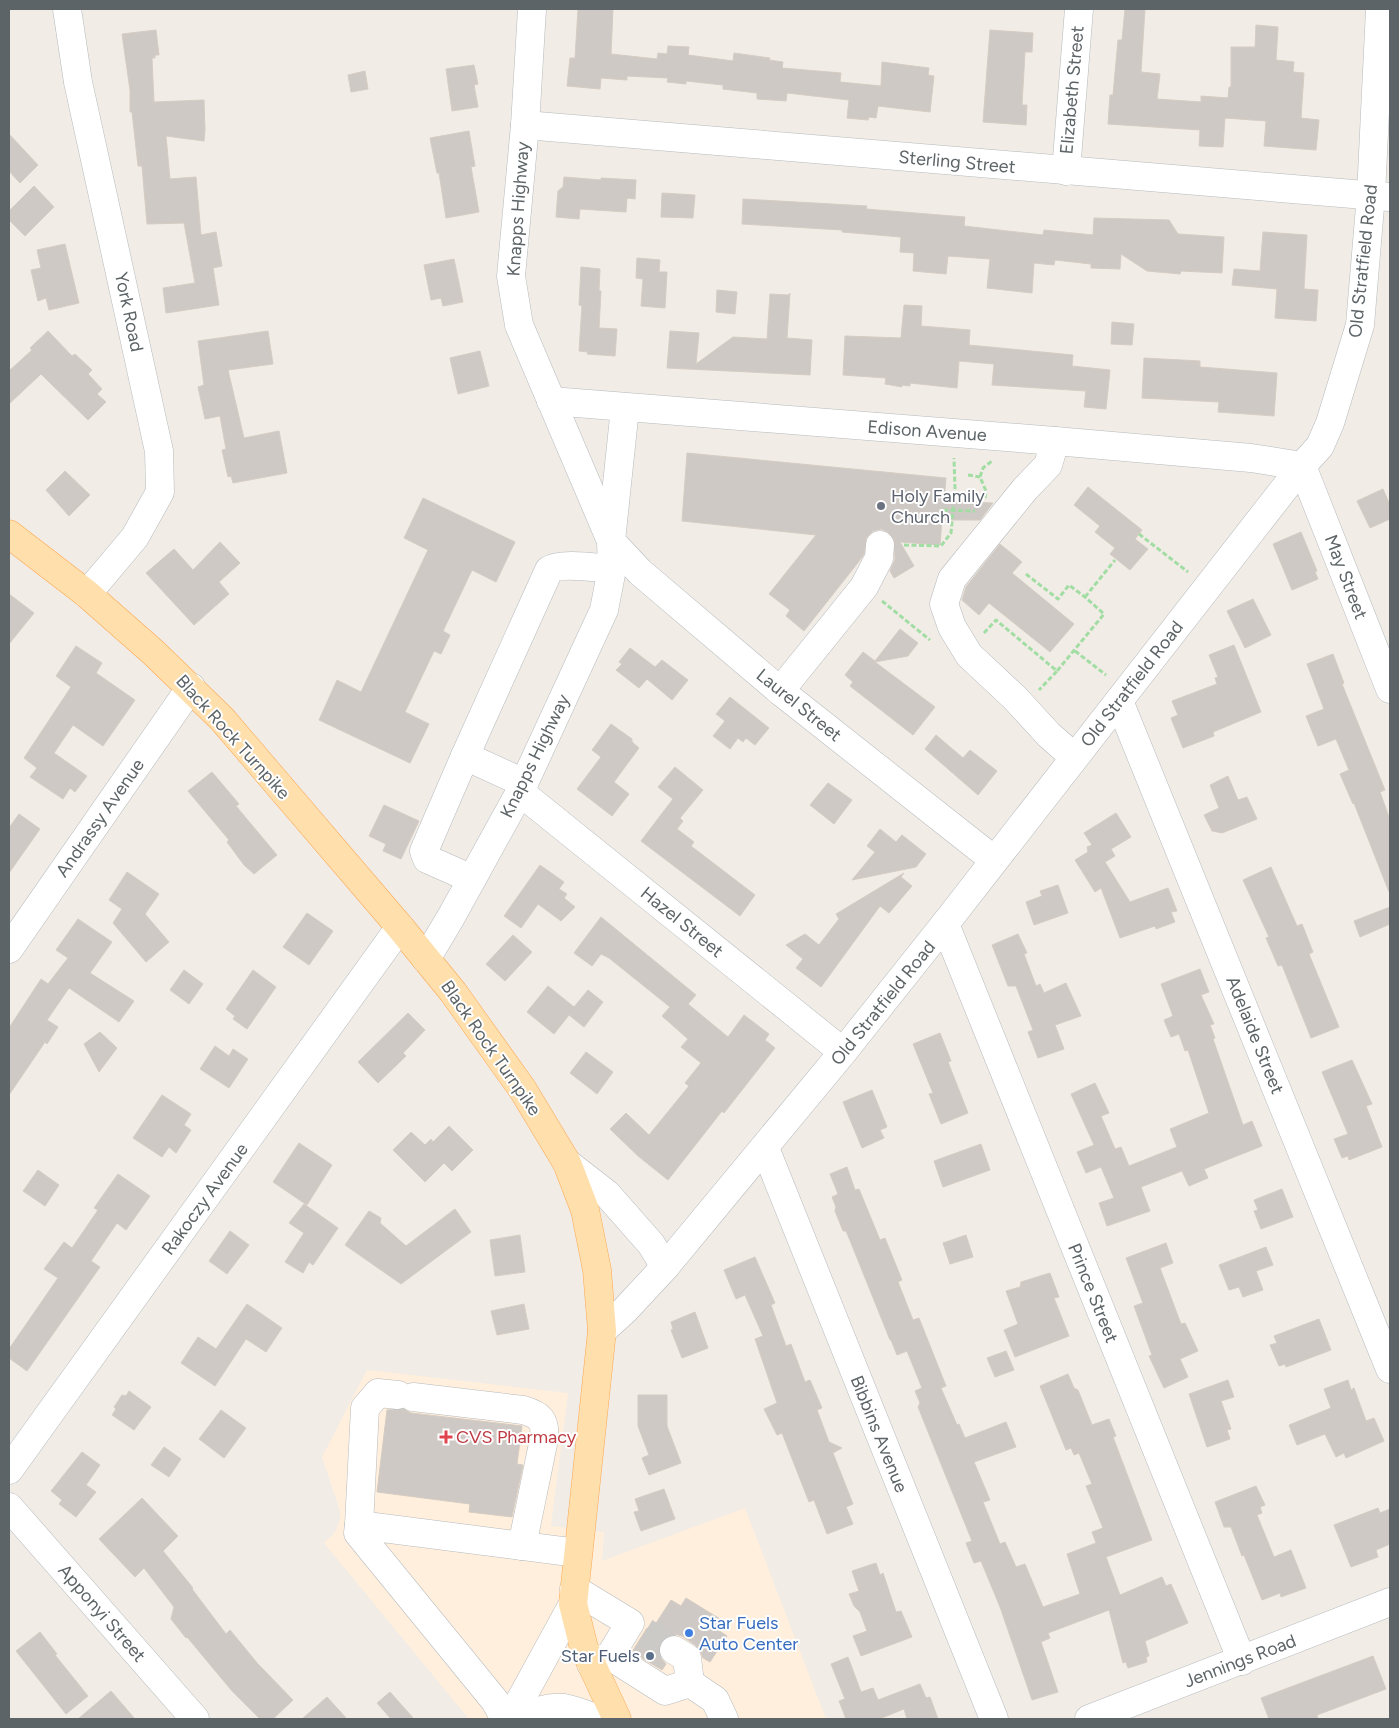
<svg xmlns="http://www.w3.org/2000/svg" width="1399" height="1728" font-family="Figtree,sans-serif">
<rect width="100%" height="100%" fill="#f1ece6"/>
<polygon fill="#ffefdc" points="367,1370 568,1393 551,1526 604,1532 602,1561 745,1508 826,1719 469,1719 324,1543 333,1535 337,1528 340,1519 340,1511 322,1457"/>
<g fill="#cec9c4" stroke="#d6ccc3">
<polygon points="578,9 613,9 611,54 657,59 658,53 667,54 668,46 689,47 688,55 733,61 734,53 770,58 769,60 783,62 782,68 841,73 840,82 881,86 882,62 929,68 928,75 934,76 930,112 878,106 876,118 869,117 868,120 847,118 849,100 787,93 786,101 757,99 757,93 723,89 723,85 686,81 686,84 667,82 668,78 627,76 627,80 601,78 600,89 567,86 570,58 575,58"/>
<polygon points="1125,9 1145,9 1141,72 1160,74 1157,99 1201,102 1201,96 1228,98 1229,87 1231,87 1231,47 1255,47 1256,25 1278,27 1276,60 1294,62 1293,72 1304,73 1301,118 1319,120 1316,150 1264,146 1266,121 1225,118 1223,147 1199,146 1200,130 1108,124 1110,95 1113,95 1118,40 1122,40"/>
<polygon points="156,30 159,55 155,55 155,58 152,58 154,102 204,100 205,130 204,141 166,136 170,179 196,177 201,235 216,232 222,266 213,268 219,305 166,313 163,288 195,283 184,223 147,224 142,166 138,166 132,112 130,112 130,90 122,34"/>
<polygon points="990,30 1033,33 1032,52 1025,52 1022,105 1027,105 1026,125 983,122"/>
<polygon points="474,65 478,84 474,85 478,107 452,111 446,69"/>
<polygon points="365,71 368,89 351,92 348,75"/>
<polygon points="469,131 475,166 471,167 479,212 446,218 439,173 437,173 430,138"/>
<polygon points="9,134 38,165 20,183 9,171"/>
<polygon points="564,177 601,180 601,178 636,180 635,199 627,198 626,212 580,209 579,219 556,217 558,191 563,187"/>
<polygon points="34,186 54,207 25,236 9,220 9,211"/>
<polygon points="662,193 695,195 693,218 661,217"/>
<polygon points="743,199 867,206 866,209 965,217 964,226 1043,235 1044,230 1093,235 1094,218 1169,220 1178,234 1224,237 1222,273 1181,271 1180,274 1147,271 1121,254 1120,269 1091,268 1091,264 1055,260 1054,265 1034,263 1032,293 987,288 990,259 948,256 946,274 913,271 914,253 900,252 901,237 842,232 842,230 742,224"/>
<polygon points="1263,232 1307,235 1304,289 1318,290 1316,321 1275,318 1277,289 1232,285 1234,269 1260,271"/>
<polygon points="65,244 79,303 49,310 46,298 38,301 31,270 41,268 37,250"/>
<polygon points="637,258 660,260 659,272 667,272 665,308 641,306 643,279 636,278"/>
<polygon points="454,259 463,302 443,306 441,298 431,300 424,265"/>
<polygon points="581,267 600,269 599,291 601,291 599,328 617,329 615,356 587,354 588,352 579,351 582,306 579,305"/>
<polygon points="717,290 737,292 735,314 716,312"/>
<polygon points="790,293 787,338 812,340 810,375 667,368 670,331 699,333 696,364 733,337 767,339 770,294 788,295"/>
<polygon points="904,305 922,306 921,326 970,330 969,345 1073,355 1072,366 1110,370 1106,409 1084,407 1086,391 992,385 994,364 959,361 957,388 910,383 910,386 902,385 902,387 885,384 886,378 843,375 845,336 901,338"/>
<polygon points="1112,322 1134,324 1132,345 1111,344"/>
<polygon points="48,331 72,356 75,354 92,370 88,374 102,389 97,394 106,402 88,420 41,374 9,404 9,371 32,350 30,348"/>
<polygon points="268,331 273,364 228,370 244,438 279,431 287,473 233,483 231,476 228,477 222,450 226,449 220,416 205,419 198,387 204,385 198,341"/>
<polygon points="480,351 489,386 458,394 450,358"/>
<polygon points="1144,358 1200,361 1200,367 1277,373 1274,416 1218,412 1219,402 1142,398"/>
<polygon points="687,453 946,478 944,501 993,503 980,520 942,520 940,545 900,542 914,566 894,578 890,571 895,559 894,539 888,532 881,529 873,531 867,537 864,554 860,560 804,631 786,616 790,610 769,594 816,535 682,521"/>
<polygon points="65,471 90,495 69,516 46,490"/>
<polygon points="1088,487 1142,530 1135,539 1148,549 1130,570 1110,554 1115,548 1095,532 1100,526 1074,505"/>
<polygon points="1383,489 1390,505 1390,519 1370,528 1357,501"/>
<polygon points="423,498 515,542 496,582 472,570 443,631 450,635 441,654 434,651 405,712 429,724 410,763 319,720 337,680 361,692 428,550 404,538"/>
<polygon points="1301,532 1317,571 1315,572 1318,579 1292,590 1273,544"/>
<polygon points="220,542 240,563 219,582 229,594 194,625 146,573 174,549 193,570"/>
<polygon points="1000,544 1022,562 1012,573 1074,624 1050,652 989,603 979,615 962,600 966,587"/>
<polygon points="9,594 34,613 9,644"/>
<polygon points="1253,599 1271,635 1245,648 1227,611"/>
<polygon points="900,629 918,643 908,656 875,662 935,707 913,735 850,686 853,682 845,675 863,652 875,661"/>
<polygon points="1234,645 1261,712 1213,732 1214,736 1183,748 1171,718 1178,715 1172,701 1217,684 1215,678 1218,677 1209,655"/>
<polygon points="76,646 102,663 96,673 135,700 103,746 73,725 54,753 87,776 75,792 70,788 63,799 30,777 37,768 24,758 71,687 56,676"/>
<polygon points="630,648 655,667 662,660 688,680 672,700 647,679 639,688 616,670 622,664 619,662"/>
<polygon points="1333,654 1344,683 1342,684 1385,790 1380,792 1390,820 1390,892 1389,892 1354,803 1353,804 1340,774 1349,770 1336,739 1318,746 1306,716 1324,709 1307,664"/>
<polygon points="730,697 769,728 755,745 746,738 743,742 738,738 730,749 713,736 725,721 716,714"/>
<polygon points="611,724 632,739 632,742 639,748 614,782 629,794 612,816 577,789 601,757 592,750"/>
<polygon points="936,735 963,758 970,750 997,771 978,795 925,749"/>
<polygon points="675,767 703,790 680,818 683,821 677,829 694,842 691,846 755,895 740,916 641,841 673,799 658,787"/>
<polygon points="212,772 239,804 236,806 277,855 254,874 244,865 227,842 229,840 188,791"/>
<polygon points="1228,776 1238,800 1247,797 1257,819 1222,833 1212,831 1204,815 1219,808 1210,785"/>
<polygon points="828,783 852,800 834,824 810,805"/>
<polygon points="384,805 419,821 401,859 383,851 386,844 369,836"/>
<polygon points="1116,813 1131,837 1111,849 1115,856 1105,862 1130,902 1168,888 1177,911 1171,912 1175,922 1156,929 1155,926 1120,938 1101,888 1095,892 1075,860 1088,852 1087,847 1092,845 1084,833"/>
<polygon points="19,814 40,829 9,873 9,828"/>
<polygon points="880,829 896,842 902,835 926,854 916,867 852,880 875,852 867,846"/>
<polygon points="540,865 564,882 559,889 567,894 564,898 575,907 561,921 538,904 521,928 504,916"/>
<polygon points="1271,867 1297,926 1302,924 1313,952 1309,954 1339,1027 1311,1038 1282,965 1278,966 1266,938 1269,937 1243,880"/>
<polygon points="127,872 159,894 145,914 169,942 146,962 113,923 122,909 109,900"/>
<polygon points="904,873 901,877 912,886 889,913 880,906 821,987 796,968 803,959 786,945 805,934 819,945 839,919 836,914"/>
<polygon points="1058,885 1068,913 1034,925 1026,902 1042,896 1040,891"/>
<polygon points="1390,907 1390,924 1360,937 1354,921"/>
<polygon points="307,913 333,931 309,965 283,947"/>
<polygon points="601,917 696,995 688,1004 728,1037 744,1015 769,1034 765,1040 775,1048 724,1113 722,1111 668,1180 638,1156 610,1129 626,1113 649,1135 689,1086 685,1083 701,1063 681,1047 688,1039 662,1016 670,1007 609,958 601,954 592,966 574,953"/>
<polygon points="78,919 112,942 90,973 134,1001 119,1022 69,988 47,1020 58,1027 47,1044 45,1042 9,1095 9,1028 41,979 48,984 68,958 56,950"/>
<polygon points="1018,934 1027,953 1024,954 1036,986 1040,984 1044,993 1066,983 1081,1016 1055,1025 1064,1049 1038,1058 1028,1032 1033,1030 1016,986 1008,986 992,945"/>
<polygon points="513,935 532,952 505,981 486,964"/>
<polygon points="1200,969 1209,992 1201,995 1214,1024 1210,1025 1215,1038 1213,1039 1243,1125 1252,1121 1262,1146 1204,1169 1208,1178 1189,1186 1182,1171 1141,1187 1150,1211 1107,1226 1099,1203 1114,1198 1101,1167 1086,1173 1077,1152 1094,1145 1071,1094 1095,1083 1109,1113 1101,1116 1115,1149 1121,1147 1129,1166 1177,1147 1170,1129 1209,1113 1188,1050 1185,1051 1179,1034 1171,1037 1164,1020 1173,1016 1161,984"/>
<polygon points="184,970 203,984 189,1004 170,990"/>
<polygon points="253,970 276,987 247,1029 233,1019 235,1016 226,1009"/>
<polygon points="548,986 574,1007 588,990 603,1002 584,1027 569,1015 554,1034 527,1012"/>
<polygon points="408,1013 425,1030 403,1053 406,1056 378,1083 358,1062"/>
<polygon points="100,1032 117,1048 99,1072 84,1044"/>
<polygon points="940,1033 951,1061 948,1062 968,1113 941,1124 929,1094 933,1093 913,1044"/>
<polygon points="215,1046 229,1056 233,1049 248,1059 229,1088 200,1069"/>
<polygon points="586,1052 613,1072 597,1094 570,1073"/>
<polygon points="1352,1060 1372,1104 1366,1106 1382,1147 1349,1160 1348,1156 1342,1158 1334,1139 1348,1134 1322,1072"/>
<polygon points="872,1090 887,1127 880,1130 884,1138 862,1148 843,1102"/>
<polygon points="162,1095 191,1114 184,1125 191,1130 176,1153 169,1147 162,1157 133,1138"/>
<polygon points="449,1126 473,1150 452,1171 444,1163 425,1182 393,1150 411,1132 425,1145 431,1139 433,1142"/>
<polygon points="299,1143 332,1165 307,1205 273,1182"/>
<polygon points="981,1144 990,1170 943,1187 934,1161"/>
<polygon points="847,1167 855,1190 859,1189 880,1240 885,1238 902,1280 898,1282 913,1320 919,1318 946,1386 941,1388 957,1425 959,1424 965,1438 1006,1422 1016,1447 974,1462 990,1500 983,1502 1000,1544 1005,1542 1016,1567 1025,1564 1043,1607 1080,1594 1067,1554 1096,1543 1092,1532 1103,1528 1086,1486 1092,1484 1079,1453 1074,1455 1071,1448 1066,1450 1040,1386 1068,1374 1074,1388 1078,1390 1092,1425 1109,1419 1116,1436 1113,1437 1152,1540 1106,1557 1120,1595 1162,1577 1166,1586 1171,1584 1188,1623 1145,1641 1149,1656 1146,1657 1147,1662 1128,1668 1126,1662 1123,1663 1109,1610 1048,1633 1050,1638 1041,1642 1058,1692 1032,1700 1000,1607 981,1561 974,1563 966,1543 972,1541 918,1407 920,1403 915,1391 922,1388 907,1351 897,1355 891,1340 890,1340 851,1243 846,1231 843,1231 835,1211 836,1207 832,1197 838,1194 830,1174"/>
<polygon points="38,1170 59,1185 45,1206 23,1191"/>
<polygon points="118,1174 150,1196 126,1230 117,1223 91,1261 100,1267 27,1371 9,1358 9,1349 58,1278 44,1269 64,1242 72,1248 98,1210 94,1208"/>
<polygon points="1282,1189 1293,1217 1261,1229 1254,1211 1258,1210 1254,1200"/>
<polygon points="304,1204 338,1228 313,1265 309,1262 303,1273 285,1262 304,1233 289,1223"/>
<polygon points="455,1209 471,1232 401,1284 345,1245 369,1211 381,1218 380,1223 406,1246"/>
<polygon points="230,1231 249,1245 227,1274 209,1261"/>
<polygon points="520,1235 525,1272 495,1276 490,1240"/>
<polygon points="966,1235 973,1257 950,1264 943,1243"/>
<polygon points="1166,1243 1173,1263 1160,1268 1181,1324 1185,1323 1198,1351 1180,1359 1188,1377 1164,1388 1149,1356 1152,1355 1134,1306 1143,1303 1126,1258"/>
<polygon points="1266,1247 1273,1265 1256,1271 1263,1290 1243,1297 1239,1287 1229,1290 1219,1265"/>
<polygon points="755,1257 775,1303 771,1305 786,1346 791,1344 805,1382 810,1380 822,1408 817,1410 829,1442 842,1448 833,1453 853,1504 846,1507 853,1524 827,1534 814,1500 809,1502 782,1433 777,1435 764,1409 777,1403 755,1339 763,1336 745,1295 736,1299 724,1270"/>
<polygon points="1050,1273 1059,1297 1054,1298 1069,1336 1015,1357 1004,1330 1018,1324 1006,1291 1020,1287 1021,1282"/>
<polygon points="247,1304 282,1328 266,1352 246,1339 215,1386 181,1363 198,1337 216,1349"/>
<polygon points="524,1304 529,1329 497,1335 491,1311"/>
<polygon points="695,1312 708,1348 682,1358 671,1330 673,1329 671,1322"/>
<polygon points="1319,1319 1331,1350 1286,1367 1285,1364 1279,1366 1270,1345 1277,1343 1274,1336"/>
<polygon points="1006,1351 1014,1370 995,1377 987,1358"/>
<polygon points="1228,1380 1234,1397 1221,1401 1231,1429 1227,1430 1230,1439 1207,1447 1189,1394"/>
<polygon points="1348,1380 1351,1390 1354,1388 1366,1421 1374,1418 1384,1441 1346,1458 1344,1453 1336,1457 1325,1434 1297,1445 1289,1425 1331,1408 1324,1389"/>
<polygon points="129,1391 151,1407 134,1430 112,1415 116,1409 114,1407 122,1395 126,1396"/>
<polygon points="638,1395 667,1395 667,1426 681,1463 649,1475 642,1458 649,1455 638,1426"/>
<polygon points="404,1409 411,1413 522,1426 517,1464 523,1465 512,1517 469,1512 470,1504 377,1492 387,1410"/>
<polygon points="221,1410 246,1428 224,1458 199,1439"/>
<polygon points="164,1447 181,1459 169,1477 151,1465"/>
<polygon points="82,1452 100,1465 86,1485 96,1492 76,1517 59,1504 62,1500 51,1491"/>
<polygon points="1256,1486 1265,1505 1260,1507 1262,1513 1257,1515 1274,1557 1291,1550 1306,1588 1281,1597 1280,1593 1262,1600 1244,1555 1242,1556 1231,1527 1224,1527 1215,1502"/>
<polygon points="664,1489 675,1519 641,1531 634,1512 639,1511 635,1499"/>
<polygon points="142,1498 178,1536 163,1551 193,1588 192,1589 226,1634 230,1630 258,1664 293,1700 273,1719 260,1719 232,1691 187,1637 186,1638 171,1619 174,1607 144,1568 135,1577 99,1539"/>
<polygon points="1378,1508 1380,1513 1390,1509 1390,1544 1376,1550 1378,1557 1351,1567 1334,1525"/>
<polygon points="876,1563 880,1575 883,1573 896,1612 901,1611 912,1637 861,1656 853,1636 867,1631 860,1612 854,1606 849,1594 859,1591 852,1571"/>
<polygon points="686,1598 720,1619 715,1628 727,1636 710,1662 703,1658 700,1650 695,1645 682,1636 675,1634 667,1636 661,1641 658,1649 660,1657 666,1664 662,1670 632,1652 647,1628 651,1631 671,1600 681,1606"/>
<polygon points="40,1632 57,1654 55,1655 88,1696 66,1714 16,1651"/>
<polygon points="1373,1656 1386,1689 1317,1715 1318,1719 1269,1719 1261,1698"/>
<polygon points="848,1657 861,1692 873,1688 878,1700 920,1684 926,1698 930,1697 938,1719 907,1719 904,1709 879,1719 846,1719 839,1701 845,1699 831,1664"/>
<polygon points="111,1691 135,1719 78,1719"/>
<polygon points="390,1692 414,1719 391,1719 377,1703"/>
<polygon points="327,1697 347,1719 302,1719"/>
</g>
<g fill="none" stroke-linecap="round" stroke-linejoin="round">
<polyline stroke="#cccac6" stroke-width="28" stroke-dasharray="28 14" stroke-linecap="butt" points="645,1632 674,1650"/>
<g stroke="#b6babd" stroke-width="29">
<g id="minor">
<polyline points="67,9 78,82 159,451 160,492 135,537 87,594"/>
<polyline points="525,125 1389,197"/>
<polyline points="1066,171 1079,9"/>
<polyline points="551,401 1055,441 1251,458 1302,466 1390,689"/>
<polyline points="625,408 611,541 640,572 780,691 994,860"/>
<polyline points="1055,441 1048,465 1025,489 952,579 944,604 952,627 969,655 1015,698 1049,735 1074,757"/>
<polyline points="780,691 864,587 879,558 880,545"/>
<polyline points="1119,701 1390,1369"/>
<path d="M 465,756 L 549,570 C 560,562 598,568 612,569"/>
<polyline points="520,792 843,1052"/>
<polyline points="472,879 427,859 424,851 465,756 524,783"/>
<polyline points="945,924 1242,1661"/>
<polyline points="9,949 191,687"/>
<polyline points="426,959 451,917 520,792 604,610 612,569 611,541 519,325 511,276 525,125 532,9"/>
<polyline points="765,1148 994,1719"/>
<polyline points="567,1163 607,1194 651,1244 665,1267"/>
<polyline points="602,1331 625,1310 665,1267 843,1052 945,924 1302,466 1320,446 1330,423 1360,325 1371,195 1380,9"/>
<path d="M 413,1397 L 523,1410 C 540,1415 546,1420 544,1439 L 522,1546"/>
<polyline points="9,1470 400,927"/>
<polyline points="9,1507 195,1719"/>
<polyline points="359,1525 365,1408 378,1393 398,1395"/>
<polyline points="574,1589 630,1623 610,1656"/>
<polyline points="674,1650 687,1658 690,1683"/>
<polyline points="591,1664 610,1656 665,1691 690,1683 715,1700 724,1719"/>
<polyline points="505,1719 495,1701 358,1533 359,1525 578,1553"/>
<polyline points="510,1719 573,1604"/>
<path d="M 517,1719 C 531,1713 548,1706 564,1708 C 576,1710 588,1716 599,1719"/>
<polyline points="1089,1719 1390,1602"/>
</g>
</g>
<g stroke="#fda752" stroke-width="29">
<polyline id="major" points="9,534 87,594 154,653 222,719 400,927 453,992 523,1090 567,1163 585,1210 597,1270 602,1331 573,1604 584,1648 617,1719"/>
</g>
<g stroke="#a2dda4" stroke-width="3" stroke-dasharray="5 2.5" stroke-linecap="butt">
<polyline points="968,475 980,477"/>
<polyline points="985,498 986,491 980,477 983,468 992,461"/>
<polyline points="943,510 975,511"/>
<polyline points="1139,534 1188,572"/>
<polyline points="904,545 941,546 951,533 955,489 954,458"/>
<polyline points="1026,574 1058,599 1069,585 1085,597 1104,614 1057,671"/>
<polyline points="1085,597 1115,560"/>
<polyline points="882,601 930,640"/>
<polyline points="984,633 996,620 1057,671 1039,690"/>
<polyline points="1075,651 1106,675"/>
</g>
<use href="#minor" stroke="#fff" stroke-width="28"/>
<use href="#major" stroke="#ffdfac" stroke-width="28"/>
</g>
<circle fill="#6b7280" stroke="#fff" stroke-width="2" cx="881" cy="506" r="5"/>
<path fill="#e0444e" stroke="#fff" stroke-width="2" d="M443.5 1429.5h5v5h5v5h-5v5h-5v-5h-5v-5h5z"/>
<circle fill="#3f7fe0" stroke="#fff" stroke-width="2" cx="689" cy="1633" r="5"/>
<circle fill="#5c6f8a" stroke="#fff" stroke-width="2" cx="650" cy="1656" r="5"/>
<g text-anchor="middle" dominant-baseline="central" stroke-width="4" stroke-linejoin="round" paint-order="stroke">
<g font-size="18" fill="#5d6467" stroke="#fff">
<text transform="translate(1072 90) rotate(-85)">Elizabeth Street</text>
<text transform="translate(957 162) rotate(5)">Sterling Street</text>
<text transform="translate(518 209) rotate(-86)">Knapps Highway</text>
<text transform="translate(1363 261) rotate(-84)">Old Stratfield Road</text>
<text transform="translate(129 312) rotate(78)">York Road</text>
<text transform="translate(927 431) rotate(4)">Edison Avenue</text>
<text transform="translate(1346 577) rotate(69)">May Street</text>
<text transform="translate(1132 684) rotate(-52)">Old Stratfield Road</text>
<text transform="translate(799 705) rotate(39)">Laurel Street</text>
<text transform="translate(233 737) rotate(48)">Black Rock Turnpike</text>
<text transform="translate(535 756) rotate(-64)">Knapps Highway</text>
<text transform="translate(100 818) rotate(-55)">Andrassy Avenue</text>
<text transform="translate(682 922) rotate(39)">Hazel Street</text>
<text transform="translate(883 1003) rotate(-51)">Old Stratfield Road</text>
<text transform="translate(1255 1035) rotate(68)">Adelaide Street</text>
<text transform="translate(491 1048) rotate(55)">Black Rock Turnpike</text>
<text transform="translate(205 1199) rotate(-54)">Rakoczy Avenue</text>
<text transform="translate(1093 1293) rotate(68)">Prince Street</text>
<text transform="translate(879 1434) rotate(68)">Bibbins Avenue</text>
<text transform="translate(102 1613) rotate(49)">Apponyi Street</text>
<text transform="translate(1240 1661) rotate(-21)">Jennings Road</text>
</g>
<g font-size="18" fill="#5b616d" stroke="#fff" text-anchor="start">
<text x="891" y="496">Holy Family<tspan x="891" dy="21">Church</tspan></text>
</g>
<g font-size="18" fill="#be3a42" stroke="#fff" text-anchor="start">
<text x="456" y="1437">CVS Pharmacy</text>
</g>
<g font-size="18" fill="#366cbe" stroke="#fff" text-anchor="start">
<text x="699" y="1623">Star Fuels<tspan x="699" dy="21">Auto Center</tspan></text>
</g>
<g font-size="18" fill="#4e5e75" stroke="#fff" text-anchor="end">
<text x="640" y="1656">Star Fuels</text>
</g>
</g>
<rect width="1399" height="1728" fill="none" stroke="#5d6467" stroke-width="20"/>
</svg>
